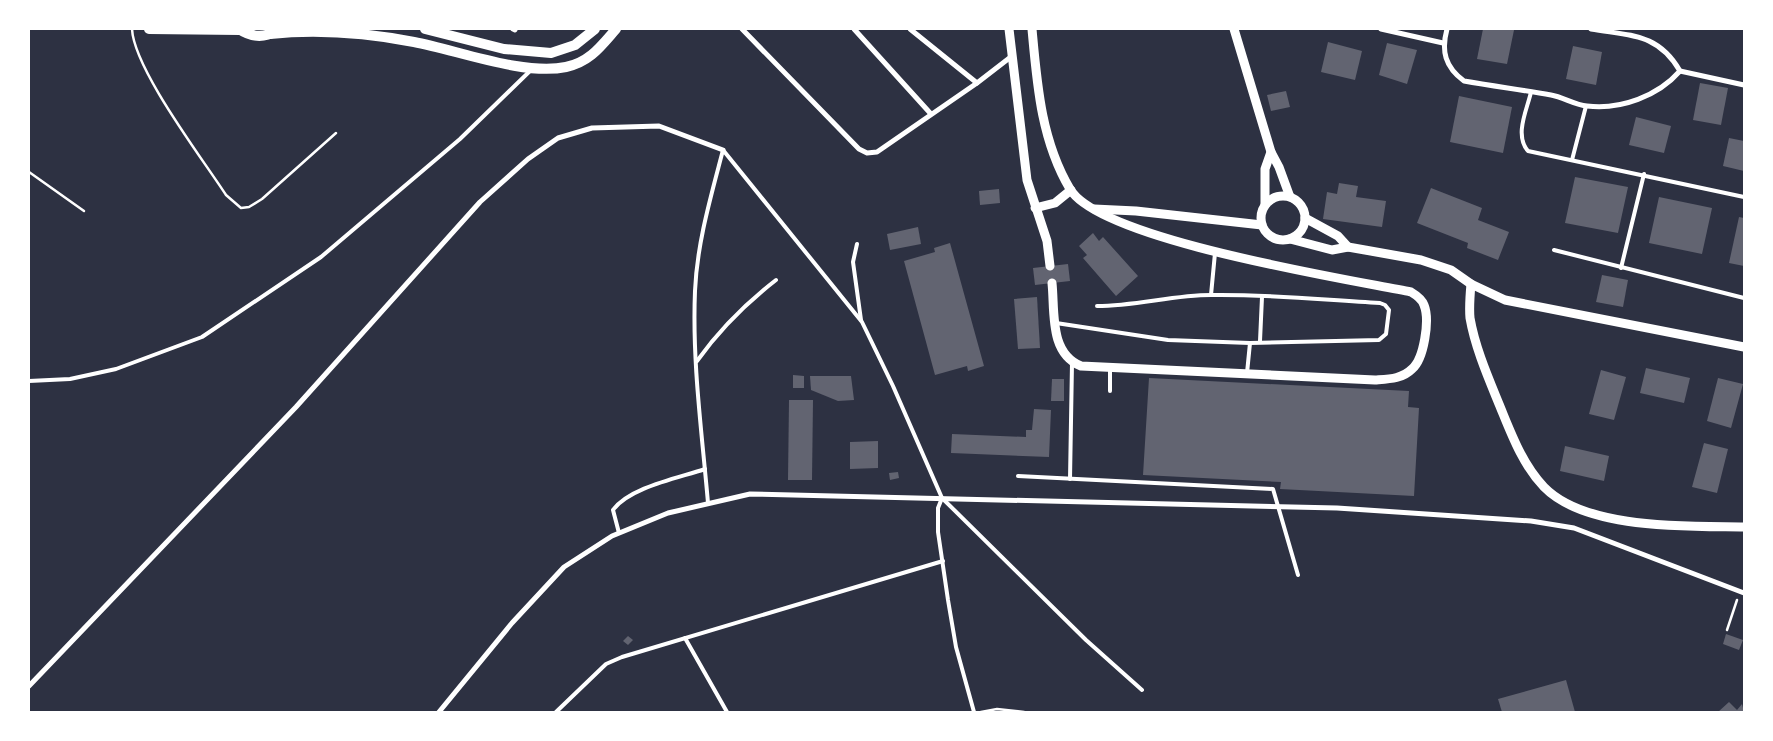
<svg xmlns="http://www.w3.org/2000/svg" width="1773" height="741" font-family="Inter,sans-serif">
<rect width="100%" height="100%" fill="#2d3142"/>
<g fill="#626471">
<polygon points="1483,29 1514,30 1507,64 1477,59"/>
<polygon points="1328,42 1362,51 1355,80 1321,72"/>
<polygon points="1387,43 1417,50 1407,84 1379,75"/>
<polygon points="1573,46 1602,52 1596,85 1566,79"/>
<polygon points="1700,83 1728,88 1721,125 1693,120"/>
<polygon points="1286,91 1290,107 1271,111 1267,95"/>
<polygon points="1459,96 1512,107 1503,153 1450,142"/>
<polygon points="1636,117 1671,126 1664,153 1629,145"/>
<polygon points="1729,138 1744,141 1744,171 1723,166"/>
<polygon points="1575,177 1628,187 1618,233 1565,223"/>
<polygon points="1339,183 1358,186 1356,197 1386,201 1382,227 1323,219 1327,192 1337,194"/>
<polygon points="1431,188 1482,208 1478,220 1509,232 1498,260 1467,248 1468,243 1417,223"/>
<polygon points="999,189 1000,203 980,205 979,191"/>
<polygon points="1659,197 1712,208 1702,254 1649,243"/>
<polygon points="1739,217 1744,218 1744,266 1729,263"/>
<polygon points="918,227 921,244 890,250 887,234"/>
<polygon points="1093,233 1099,241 1103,237 1138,276 1116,296 1083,258 1087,255 1079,246"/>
<polygon points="950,243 984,366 968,371 967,366 935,375 904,261 935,252 934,248"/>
<polygon points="1068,264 1070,281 1035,285 1033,268"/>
<polygon points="1602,275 1628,280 1623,307 1596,302"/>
<polygon points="1037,297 1040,348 1018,349 1014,299"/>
<polygon points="1646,368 1690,378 1684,403 1640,393"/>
<polygon points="1601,370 1626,377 1614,420 1589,414"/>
<polygon points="793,375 804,376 804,388 793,388"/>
<polygon points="810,376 851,376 854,400 838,401 811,390"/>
<polygon points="1149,378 1409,391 1408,407 1419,408 1414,496 1280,489 1281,482 1143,475"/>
<polygon points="1718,378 1743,384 1731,428 1707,421"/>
<polygon points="1052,379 1064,379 1064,401 1051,401"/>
<polygon points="789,400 813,400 812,480 788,480"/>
<polygon points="1034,409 1051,410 1049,457 951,453 952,434 1026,437 1026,430 1032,430"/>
<polygon points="878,441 878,468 850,469 850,442"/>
<polygon points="1704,443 1728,449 1717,493 1692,487"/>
<polygon points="1565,446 1609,456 1604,481 1560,471"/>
<polygon points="898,472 899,478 890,480 889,473"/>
<polygon points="1726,634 1743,640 1739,650 1723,644"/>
<polygon points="628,636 633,640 628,645 623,641"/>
<polygon points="1566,680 1575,712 1502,712 1498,699"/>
<polygon points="1729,702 1737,710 1742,704 1744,712 1718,712"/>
</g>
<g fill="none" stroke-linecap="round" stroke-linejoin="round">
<g stroke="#fff" stroke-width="2.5">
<path d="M 132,29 C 134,69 202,158 226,195 L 241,208 L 249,207 L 262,199 L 336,133"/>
<polyline points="29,172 84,211"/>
<polyline points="1727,630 1737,600"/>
<polyline points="981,712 997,709 1024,712"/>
</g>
<g stroke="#fff" stroke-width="4">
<path d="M 1531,92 C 1527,110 1514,135 1528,151 L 1744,197"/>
<polyline points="723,150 862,322 893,386 942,498 1086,640 1142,690"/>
<polyline points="1572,160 1586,106"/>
<polyline points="857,244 853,262 861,320"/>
<polyline points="1554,250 1744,298"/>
<polyline points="1621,268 1644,174"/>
<polyline points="1211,295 1215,253"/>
<path d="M 1056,323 L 1168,340 L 1250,343 L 1379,340 L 1386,334 L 1389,310 L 1385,305 L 1380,303 C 1324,300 1267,294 1211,295 C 1173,295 1136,306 1097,306"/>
<polyline points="1260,341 1262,297"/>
<path d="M 697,361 C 720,329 745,304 776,280"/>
<polyline points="1247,373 1250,343"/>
<polyline points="29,381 70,379 116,369 202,337 321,257 460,139 531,70"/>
<polyline points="1110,391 1110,368"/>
<polyline points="1018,476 1273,489 1298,575"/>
<polyline points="1070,479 1072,363"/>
<polyline points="942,498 938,508 938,532 948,600 956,647 974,712"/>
<path d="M 708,503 C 702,433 692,362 695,291 C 697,243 711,196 723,150"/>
<path d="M 619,533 L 613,510 C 630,487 679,478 705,469"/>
<polyline points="685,638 727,712"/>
<polyline points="556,712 606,664 622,657 943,561"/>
</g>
<g stroke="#fff" stroke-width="5">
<polyline points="513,29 515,30"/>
<polyline points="742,29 859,149 867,153 877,152 977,83 1012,56"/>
<polyline points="854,29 931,114"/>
<polyline points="910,29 977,83"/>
<polyline points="1381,29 1443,43"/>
<path d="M 1447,29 C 1441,51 1445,67 1464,81 C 1493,86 1522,90 1551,95 C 1563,97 1575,105 1587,106 C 1621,110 1658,96 1680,71"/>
<path d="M 1591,29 C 1631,36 1658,33 1680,71 L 1744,85"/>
<polyline points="29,686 296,407 480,202 528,159 558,138 592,128 659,126 723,150"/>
<polyline points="439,712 512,623 564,567 612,536 668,513 750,494 1337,508 1531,521 1574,528 1744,593"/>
</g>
<g stroke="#fff" stroke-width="9">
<polyline points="1009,29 1027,180 1047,241 1050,266"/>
<path d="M 1032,29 C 1037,84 1041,140 1070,189 C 1100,240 1347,279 1411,292 C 1416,295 1422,299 1424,305 C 1430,320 1424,359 1412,369 C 1402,379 1389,379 1375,380 L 1081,366 C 1049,353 1055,312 1052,283"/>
<polyline points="1234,29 1271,152 1279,167 1290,197"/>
<circle cx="1283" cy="218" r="22"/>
<polyline points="1265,205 1265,169 1271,152"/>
<polyline points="1035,208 1055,203 1071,190"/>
<polyline points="1094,209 1136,211 1262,225"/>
<polyline points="1305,218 1338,236 1348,247"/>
<polyline points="1290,239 1332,250 1348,247 1421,260 1451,270 1471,284 1505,300 1744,347"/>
<path d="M 1471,284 C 1470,295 1469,307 1470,318 C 1475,347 1488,377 1499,404 C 1511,433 1522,464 1544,487 C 1586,530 1688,526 1744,527"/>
</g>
<g stroke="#fff" stroke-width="10">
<polyline points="149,29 240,30"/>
<path d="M 239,29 C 251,37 264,38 276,31"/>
<polyline points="425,29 504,49 551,53 575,45 595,29"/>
<path d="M 270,34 C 318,29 367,33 414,42 C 457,50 524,76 566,67 C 590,62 601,46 616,29"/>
</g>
</g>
<rect width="1773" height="741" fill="none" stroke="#ffffff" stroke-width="60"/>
</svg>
